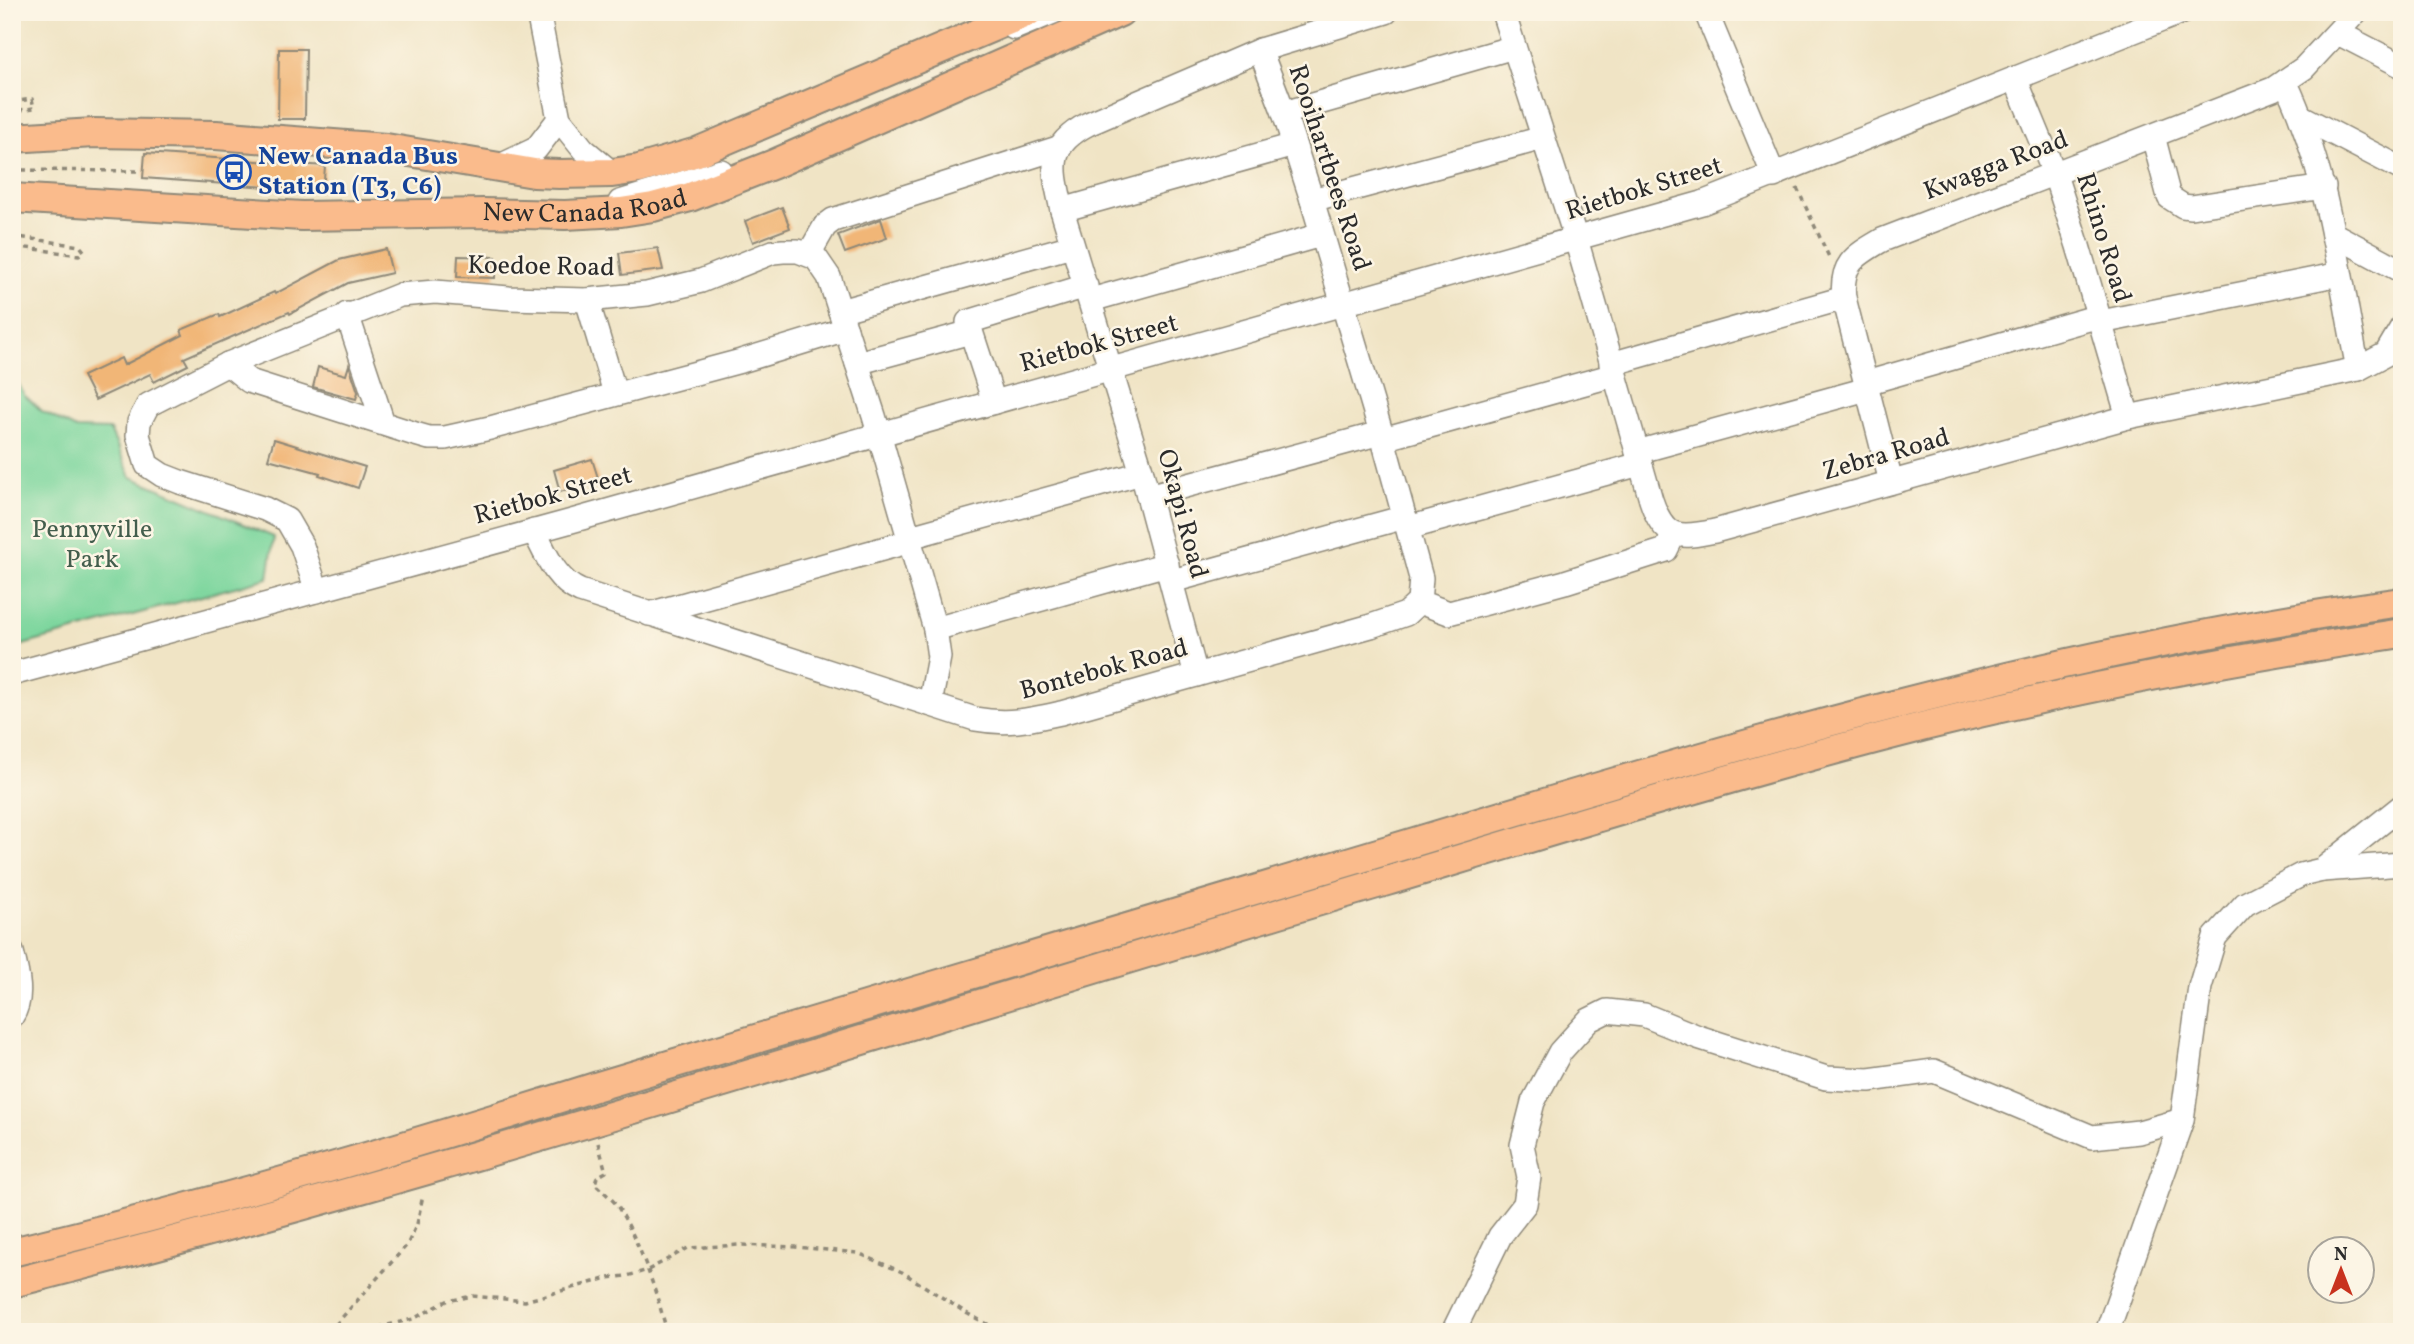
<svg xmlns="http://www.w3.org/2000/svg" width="2414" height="1344" font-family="Vollkorn,serif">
<rect width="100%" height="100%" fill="#fcf5e5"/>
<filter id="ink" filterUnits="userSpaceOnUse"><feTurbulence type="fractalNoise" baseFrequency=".0143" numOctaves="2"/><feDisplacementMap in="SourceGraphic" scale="14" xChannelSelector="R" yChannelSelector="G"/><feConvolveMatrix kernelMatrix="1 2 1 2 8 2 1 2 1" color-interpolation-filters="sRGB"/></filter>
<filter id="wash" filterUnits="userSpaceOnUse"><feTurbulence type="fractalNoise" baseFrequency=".00686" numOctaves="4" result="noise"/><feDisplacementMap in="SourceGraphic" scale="28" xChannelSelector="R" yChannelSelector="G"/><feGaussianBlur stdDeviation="1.57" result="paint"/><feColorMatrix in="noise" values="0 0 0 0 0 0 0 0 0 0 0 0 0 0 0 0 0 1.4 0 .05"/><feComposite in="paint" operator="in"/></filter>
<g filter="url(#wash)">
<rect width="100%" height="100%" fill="#f0e4c5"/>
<polygon fill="#7bd69d" stroke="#538064" stroke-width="2" points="12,371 24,395 43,412 76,429 110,430 131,477 274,537 268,578 12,648"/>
<g id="blocks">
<g fill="#f1b677">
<polygon points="279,49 306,49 305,119 278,119"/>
<polygon points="145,153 325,166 323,191 143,178"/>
<polygon points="782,207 790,228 753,242 745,221"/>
<polygon points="881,219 887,238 845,253 838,235"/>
<polygon points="658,248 663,270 622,275 619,253"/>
<polygon points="386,249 392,273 348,283 290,314 289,312 184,358 188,365 154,382 150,374 95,400 83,376 121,358 124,365 183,335 181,330 219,314 220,317 274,292 275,294 339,260"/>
<polygon points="458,256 496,257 495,278 457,277"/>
<polygon points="349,365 358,392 356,399 313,387 318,367 346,375"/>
<polygon points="274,439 365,467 358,488 319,475 320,473 268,459"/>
<polygon points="592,459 599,481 560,492 554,470"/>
</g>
</g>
</g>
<g filter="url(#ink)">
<use href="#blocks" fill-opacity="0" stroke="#8e8878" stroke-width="2"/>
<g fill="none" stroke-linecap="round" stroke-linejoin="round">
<g stroke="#8e8878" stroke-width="26">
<g id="minor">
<polyline points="538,12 559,119 583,149 612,173"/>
<path d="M 1503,12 L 1576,239 L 1651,500 C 1664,539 1678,539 1715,531 L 2128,417 L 2358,369 L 2386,354 L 2402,327"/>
<polyline points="1706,12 1774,176"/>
<polyline points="1014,28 1053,12"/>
<polyline points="2338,33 2402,66"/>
<polyline points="2015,78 2055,175 2078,246 2128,417"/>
<path d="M 2285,81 C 2329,174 2338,269 2358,369"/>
<polyline points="1284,113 1514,47"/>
<polyline points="2302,117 2402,169"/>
<polyline points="2153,136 2169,197 2183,206 2191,207 2324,187"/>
<polyline points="498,167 536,149 559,119"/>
<polyline points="1312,200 1543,138"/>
<polyline points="620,202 721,171"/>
<polyline points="1062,210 1294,145"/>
<polyline points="2333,234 2402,271"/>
<polyline points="809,254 825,226 833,220 1058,148"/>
<polyline points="587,300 615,393"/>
<polyline points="1091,300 1321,235"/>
<polyline points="840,311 1072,246"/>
<polyline points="347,314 383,423"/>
<polyline points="2101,322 2340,274"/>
<polyline points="857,363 971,332"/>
<polyline points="228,364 249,381 415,434 429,438 445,438 490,428 741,361 846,329"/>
<polyline points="1611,364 1844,298"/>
<polyline points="1866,383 2099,316"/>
<polyline points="994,402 968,322 1086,286"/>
<polyline points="1383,439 1614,375"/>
<polyline points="1637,452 1867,389"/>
<path d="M 1891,482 L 1844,298 C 1840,263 1855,256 1882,240 L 2273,89 L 2304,68 L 2356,12"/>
<polyline points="1148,496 1381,433"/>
<polyline points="1408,528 1640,464"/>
<path d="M 534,531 C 546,554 555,580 580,591 L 975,719 C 1008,725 1029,720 1061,713 L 1371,626 L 1406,614 L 1419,602 L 1421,578 L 1383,439 L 1312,200 L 1284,113 L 1260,50"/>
<polyline points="910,537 1142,473"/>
<polyline points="1172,581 1405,517"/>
<polyline points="317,591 302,546 287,520 265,509 180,482 162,475 147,465 138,435 139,422 148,405 228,364 400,295 435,292 509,298 587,300 647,294 701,281 773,252 783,251 798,251 816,258 829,277 874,416 935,629 939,657 930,704"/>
<polyline points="1419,602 1449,613 1565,582 1666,550 1674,534"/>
<polyline points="649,614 911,541"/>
<polyline points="935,629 1167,564"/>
<polyline points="12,674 568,522 1702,203 2182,12"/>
<path d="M 1196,675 L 1142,473 L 1062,210 C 1053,169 1045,146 1088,124 L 1260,50 L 1386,12"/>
<polyline points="2322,870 2402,864"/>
<path d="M 12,952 C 17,972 24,998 12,1016"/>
<polyline points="1453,1332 1500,1236 1525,1204 1529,1177 1522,1145 1533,1102 1560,1052 1589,1020 1607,1011 1644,1015 1698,1037 1826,1078 1869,1080 1934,1071 2092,1137 2139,1132 2182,1120"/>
<polyline points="2107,1332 2182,1120 2200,987 2215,937 2245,904 2301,875 2322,870 2402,806"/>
</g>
</g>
<g stroke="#8e8878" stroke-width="32">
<g id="major">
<polyline points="12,138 94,133 216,135 386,148 534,173 559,174 612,173 639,169 697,152 1028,12"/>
<path id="s1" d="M 12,198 L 302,216 L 484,213 L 565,215 L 621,212 L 653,207 L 690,197 L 774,164 L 1120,12"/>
<path d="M 12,1252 C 209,1205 403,1148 595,1087 C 860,1010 1124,930 1388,850 C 1722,749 2056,649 2402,602"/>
<path d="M 12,1283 C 475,1166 929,1016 1387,881 C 1566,827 1744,772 1925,726 C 2082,687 2242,657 2402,633"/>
</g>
</g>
<g stroke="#8e8878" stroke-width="3.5" stroke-dasharray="5 5" stroke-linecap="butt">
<polyline points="12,102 32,99 34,108 14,111"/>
<polyline points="12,170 140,171"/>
<polyline points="1797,188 1829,257"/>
<polyline points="12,236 80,246 84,251 79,255 12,246"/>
<path d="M 598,1143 L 606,1172 L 597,1177 L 595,1184 C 602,1191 613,1199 618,1207 C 641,1245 656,1290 667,1332"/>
<polyline points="329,1332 407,1245 417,1224 423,1195"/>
<polyline points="359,1332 413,1319 447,1301 473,1296 525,1301 608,1278 627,1276 648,1270 688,1248 739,1245 796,1247 858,1253 902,1272 968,1314 1003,1332"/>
</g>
<use href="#minor" stroke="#fff" stroke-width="23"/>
<use href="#major" stroke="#fabb8c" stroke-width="28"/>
</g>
</g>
<defs>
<g id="bus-ring" transform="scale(1.75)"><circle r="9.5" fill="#fcf5e5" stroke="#1a4fb4" stroke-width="1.5"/><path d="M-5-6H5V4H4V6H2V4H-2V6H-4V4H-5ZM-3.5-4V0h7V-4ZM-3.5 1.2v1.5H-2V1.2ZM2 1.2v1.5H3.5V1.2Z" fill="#1a4fb4"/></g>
</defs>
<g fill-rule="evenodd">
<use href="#bus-ring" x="234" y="172"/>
</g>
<g text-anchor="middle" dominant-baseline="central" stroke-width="5" stroke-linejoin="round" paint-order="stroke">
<g font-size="26" font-weight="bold" fill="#164399" stroke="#fcf5e5" text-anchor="start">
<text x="258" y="157">New Canada Bus<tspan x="258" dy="30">Station (T3, C6)</tspan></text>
</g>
<g font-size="26" fill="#2b2b2b" stroke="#fcf5e5">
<text transform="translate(1996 166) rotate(-21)">Kwagga Road</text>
<text transform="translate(1329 168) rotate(72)">Rooihartbees Road</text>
<text transform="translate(1644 189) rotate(-17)">Rietbok Street</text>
<text stroke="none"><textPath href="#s1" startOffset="574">New Canada Road</textPath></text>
<text transform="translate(2103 238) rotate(73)">Rhino Road</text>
<text transform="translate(541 267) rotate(1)">Koedoe Road</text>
<text transform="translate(1099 344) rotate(-15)">Rietbok Street</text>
<text transform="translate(1886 455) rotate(-16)">Zebra Road</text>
<text transform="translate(553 496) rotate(-15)">Rietbok Street</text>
<text transform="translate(1182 514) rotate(75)">Okapi Road</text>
<text transform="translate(1104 670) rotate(-15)">Bontebok Road</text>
</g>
<g font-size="26" fill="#435e4d" stroke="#fcf5e5">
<text x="92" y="530">Pennyville<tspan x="92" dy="30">Park</tspan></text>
</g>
</g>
<rect width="2414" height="1344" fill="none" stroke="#fcf5e5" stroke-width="42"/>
<g transform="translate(2341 1270)"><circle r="33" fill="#fcf5e5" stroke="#a8a49b" stroke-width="2"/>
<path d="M0-5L12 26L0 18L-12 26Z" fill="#c8321e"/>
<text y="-10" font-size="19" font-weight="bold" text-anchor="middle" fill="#2b2b2b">N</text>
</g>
</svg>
